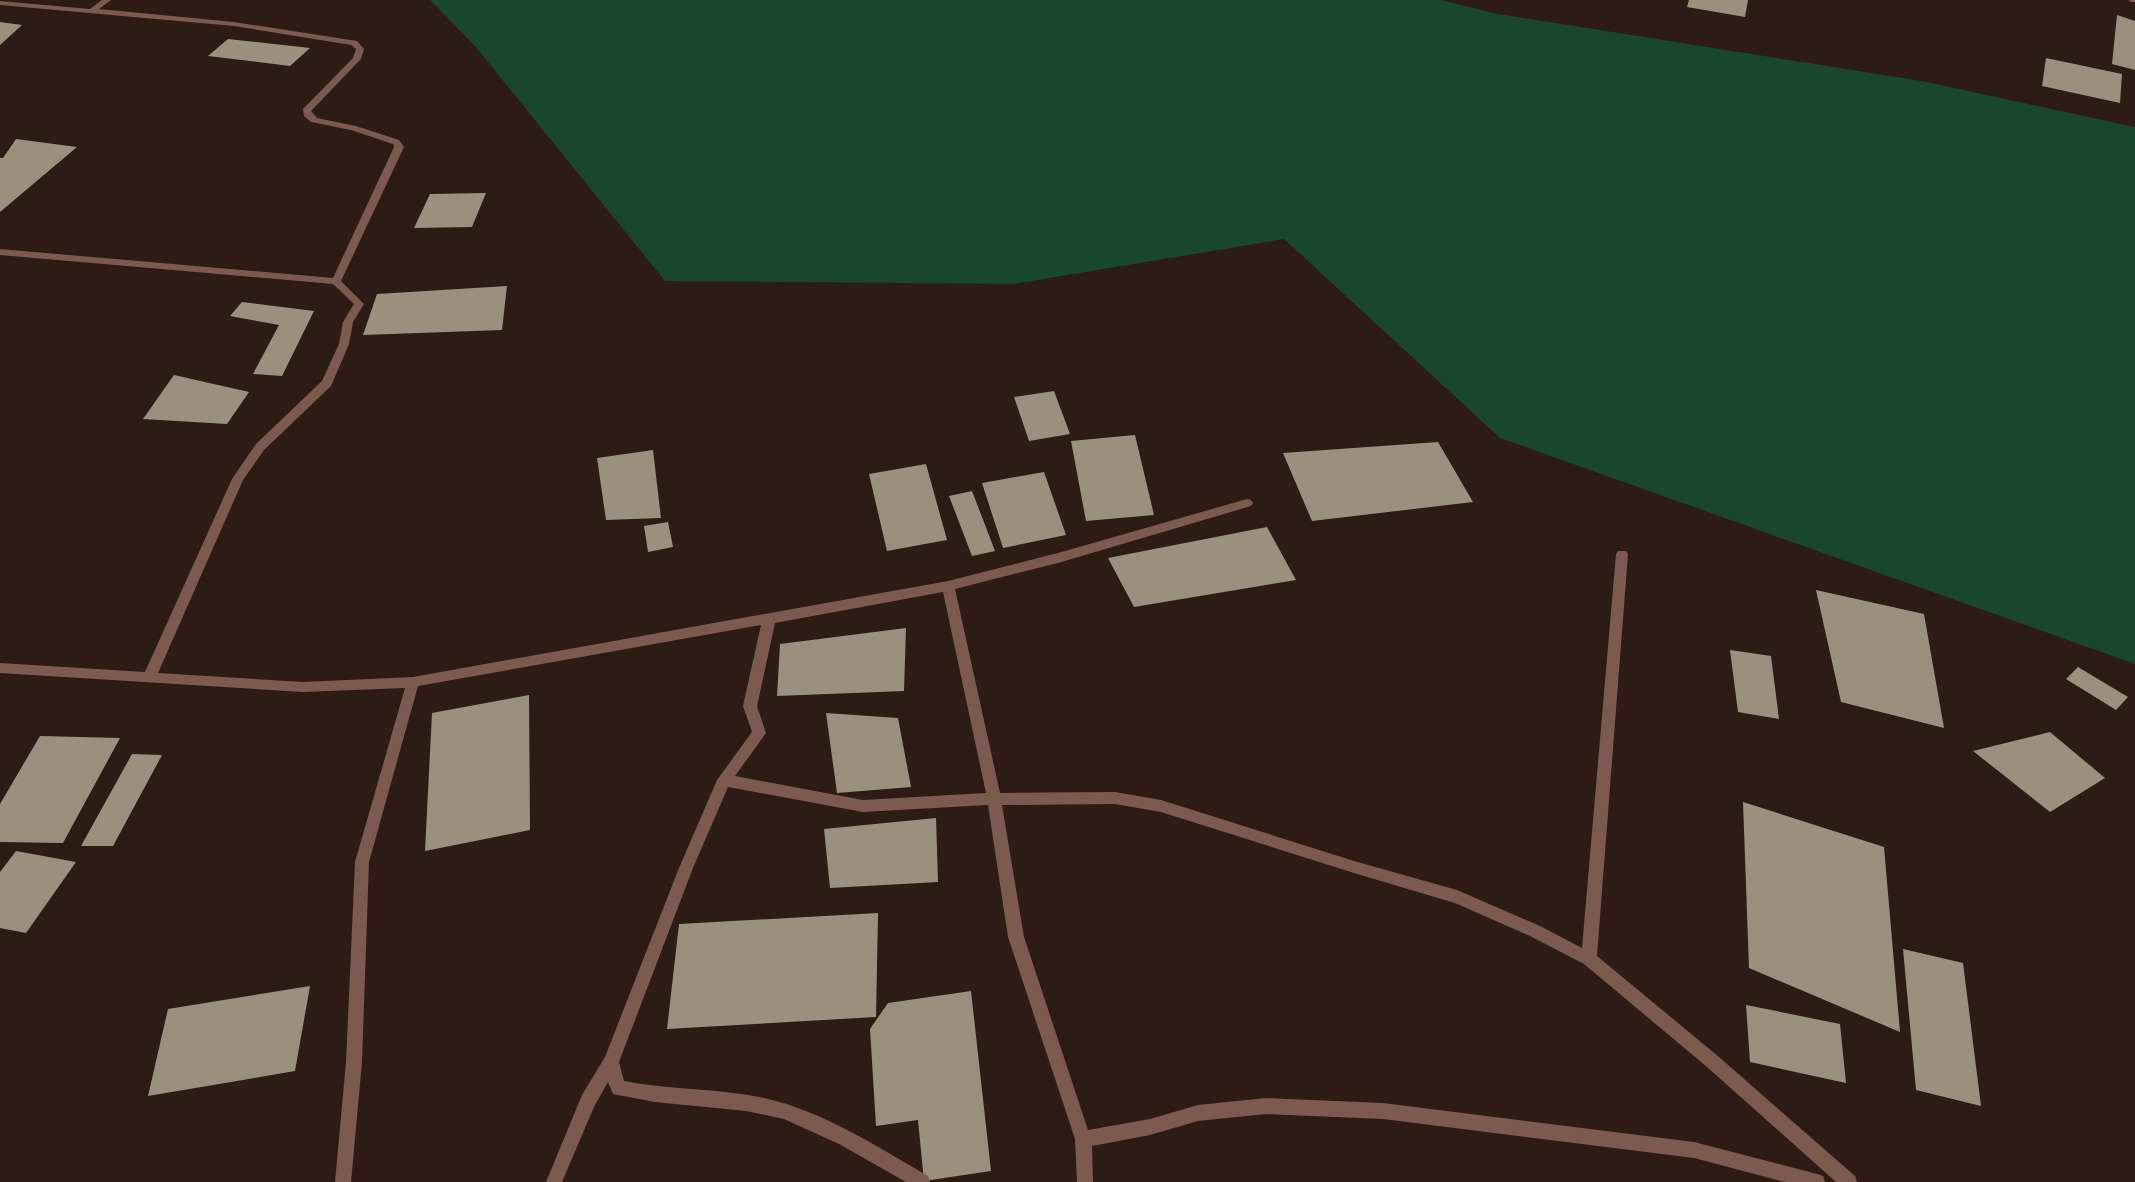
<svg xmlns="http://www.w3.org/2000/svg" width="2135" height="1182" font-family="'PT Sans Narrow',sans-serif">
<rect width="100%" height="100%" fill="#2c1c14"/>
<polygon fill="#19472b" points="430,0 1441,0 1498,14 1922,81 2135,127 2135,664 1500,438 1284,239 1013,284 665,281 475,46"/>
<g fill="#9b907e">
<polygon points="1689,0 1748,0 1745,17 1687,7"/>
<polygon points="2117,15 2135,21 2135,70 2112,64"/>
<polygon points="0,22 22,25 0,45"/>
<polygon points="228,39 310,48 290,66 208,56"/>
<polygon points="2046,58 2122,74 2120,103 2042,86"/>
<polygon points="16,139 77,147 0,212 0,158 3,158"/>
<polygon points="486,193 472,227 414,228 430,194"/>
<polygon points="507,286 502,330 363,335 377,294"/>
<polygon points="242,302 314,311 282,376 253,374 279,325 230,316"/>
<polygon points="174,375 249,392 227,424 143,419"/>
<polygon points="1054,391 1070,434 1029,441 1014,397"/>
<polygon points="1135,435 1154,515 1086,521 1071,441"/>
<polygon points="1438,442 1473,502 1312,521 1283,453"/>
<polygon points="653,450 661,518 606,520 597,458"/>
<polygon points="926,464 947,540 887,551 869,474"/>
<polygon points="1044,472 1066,535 1003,548 982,483"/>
<polygon points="972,491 995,551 972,556 949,496"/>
<polygon points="668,522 673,547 648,552 644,526"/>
<polygon points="1267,527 1296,580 1134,607 1108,558"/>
<polygon points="1816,590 1924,614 1944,728 1841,702"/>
<polygon points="906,628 904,691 777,696 780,644"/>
<polygon points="1730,650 1771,656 1779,719 1738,712"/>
<polygon points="2078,667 2128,697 2116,710 2066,679"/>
<polygon points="529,695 530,830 425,851 432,713"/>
<polygon points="826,713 898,718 911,787 837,793"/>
<polygon points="2050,732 2105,778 2050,812 1973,751"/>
<polygon points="40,736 120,738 63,843 0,842 0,804"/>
<polygon points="132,754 162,755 113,846 81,846"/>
<polygon points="1743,802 1884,847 1900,1032 1749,968"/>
<polygon points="936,818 938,882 830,888 824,829"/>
<polygon points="16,851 76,862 26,933 0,928 0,872"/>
<polygon points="878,913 876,1017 667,1029 679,924"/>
<polygon points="1903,949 1963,963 1981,1106 1916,1090"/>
<polygon points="310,986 295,1071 148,1096 168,1009"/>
<polygon points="971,991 991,1171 924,1181 918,1120 876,1126 870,1029 888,1003"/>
<polygon points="1746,1005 1840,1024 1846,1083 1750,1062"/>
</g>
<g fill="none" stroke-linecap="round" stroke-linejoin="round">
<g fill="#7d5a4f" fill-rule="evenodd">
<path d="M 102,0 L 111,0 L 99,9 L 234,22 L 357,41 L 364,49 L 361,59 L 311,111 L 317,118 L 356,126 L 399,140 L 404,147 L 341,281 L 364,304 L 353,322 L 349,344 L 331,386 L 264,450 L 243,480 L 158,673 L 303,682 L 413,677 L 948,581 L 1058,553 L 1247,499 L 1251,500 L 1253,503 L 1251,506 L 1058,563 L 955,589 L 1000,793 L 1115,792 L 1161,800 L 1354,861 L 1457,890 L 1540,926 L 1582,948 L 1616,554 L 1618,551 L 1626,551 L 1628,554 L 1597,956 L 1719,1057 L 1855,1176 L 1857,1182 L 1836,1182 L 1707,1067 L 1584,964 L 1530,936 L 1455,903 L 1354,873 L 1161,812 L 1115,804 L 1002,805 L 1024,937 L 1088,1130 L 1150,1119 L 1198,1105 L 1266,1098 L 1383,1103 L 1694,1142 L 1817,1174 L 1823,1176 L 1825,1182 L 1785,1182 L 1694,1158 L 1383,1119 L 1266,1114 L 1198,1121 L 1150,1135 L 1092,1146 L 1093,1182 L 1077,1182 L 1075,1139 L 1008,937 L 988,805 L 863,812 L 728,787 L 693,868 L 619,1062 L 624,1081 C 670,1090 718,1088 764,1098 C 823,1111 876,1146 928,1176 L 930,1182 L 906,1182 L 839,1144 L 784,1119 L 746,1111 L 655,1102 L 613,1094 L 608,1082 L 594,1107 L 562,1182 L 546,1182 L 582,1095 L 605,1057 L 679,868 L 717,780 L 752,732 L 743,706 L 761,625 L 418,686 L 369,862 L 362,1062 L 351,1182 L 335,1182 L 346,1062 L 355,862 L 405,688 L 303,692 L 0,673 L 0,663 L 145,672 L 232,479 L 256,444 L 322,381 L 339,344 L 343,322 L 354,304 L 333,284 L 0,255 L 0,249 L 333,278 L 394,147 L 393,144 L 351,130 L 311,122 L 304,116 L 303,109 L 353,58 L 356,49 L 351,45 L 234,26 L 0,5 L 0,1 L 90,9 ZM 943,592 L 986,793 L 863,800 L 735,776 L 766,733 L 757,706 L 775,623 Z"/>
<polygon points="2129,0 2135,0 2135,2 2130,2"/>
</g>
</g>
</svg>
